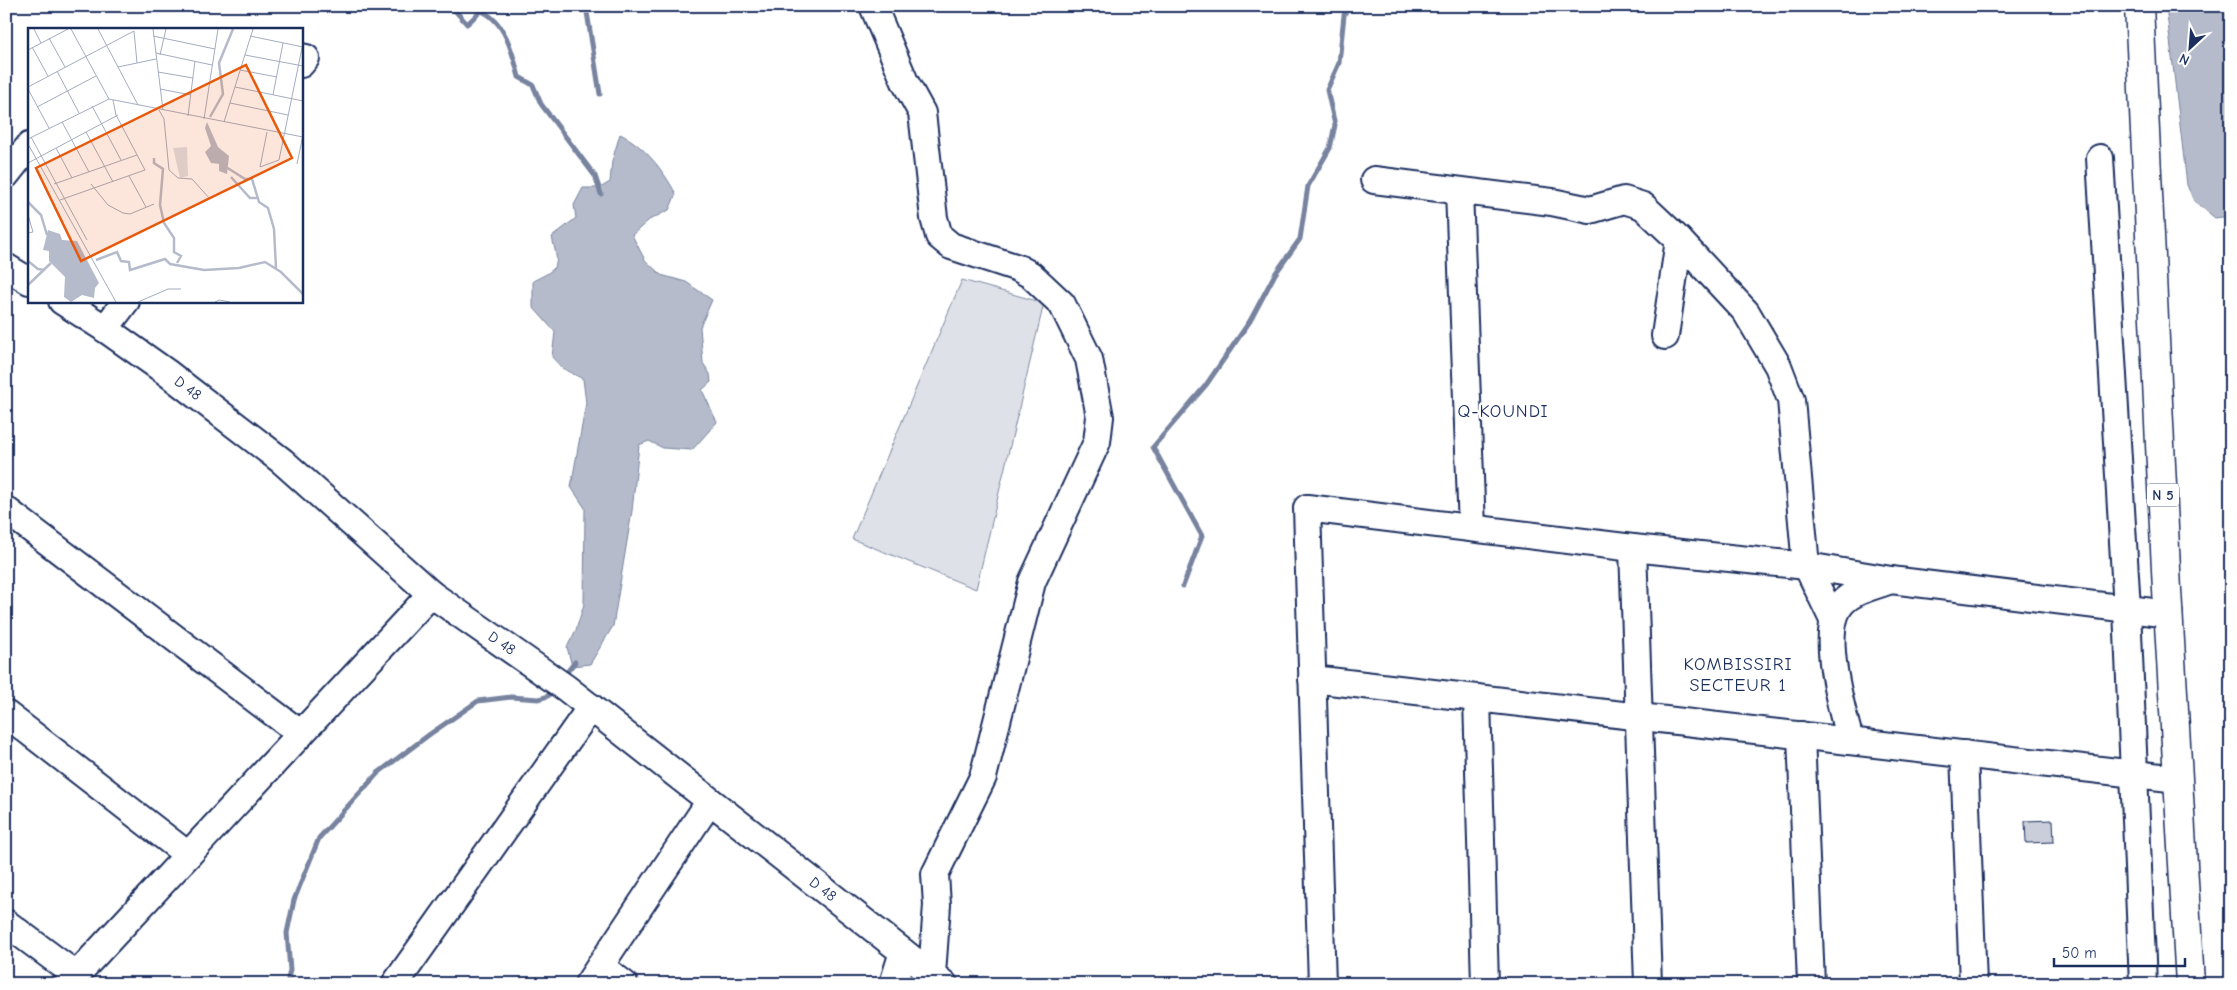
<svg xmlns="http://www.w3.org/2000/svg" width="2237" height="990" font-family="'Comic Neue',sans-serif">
<rect width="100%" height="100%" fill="#fff"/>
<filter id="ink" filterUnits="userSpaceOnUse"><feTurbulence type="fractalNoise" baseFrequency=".02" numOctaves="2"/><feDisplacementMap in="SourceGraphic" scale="10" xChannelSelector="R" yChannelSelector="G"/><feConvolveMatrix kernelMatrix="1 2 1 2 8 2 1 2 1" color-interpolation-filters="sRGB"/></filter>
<g filter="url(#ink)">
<polygon fill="#dee1e7" stroke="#7c88a2" points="962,280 1044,303 976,589 852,539"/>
<g fill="#b5bbca" stroke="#77839f">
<polygon points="2166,6 2231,6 2231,216 2215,218 2194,201 2187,185"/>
<path d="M 620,134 C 644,145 663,170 676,194 L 669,210 L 649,220 L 632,235 L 645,260 L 661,275 L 686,282 L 712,300 L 700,327 L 703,363 L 710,374 L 711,382 L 702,390 L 717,422 L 692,450 L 663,448 L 649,441 L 639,445 L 632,511 L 613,626 L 590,664 L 572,666 L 567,647 L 576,630 L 584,604 L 585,508 L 571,487 L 586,403 L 583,379 L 562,368 L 552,357 L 555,332 L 533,307 L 533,281 C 561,267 559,267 552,237 L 576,218 L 574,205 L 583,188 L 600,188 L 610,182 L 612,161 Z"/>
</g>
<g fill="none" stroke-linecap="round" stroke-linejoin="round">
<g stroke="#77839f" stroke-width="5">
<path d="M 451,6 L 467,24 L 481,11 C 505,20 513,54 519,77 L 533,85 L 541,104 L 595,176 L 601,194"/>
<polyline points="586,6 600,94"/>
<polyline points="1183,586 1202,536 1153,447 1206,385 1250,321 1275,274 1300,239 1308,186 1330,148 1335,125 1327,90 1339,63 1344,15 1349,6"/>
<polyline points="563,677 575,662"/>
<polyline points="287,984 290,970 287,933 294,900 319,838 378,773 430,734 478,701 511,697 539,699 548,696 553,689"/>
</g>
</g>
<polygon fill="#caceda" stroke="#1b2f5e" points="2053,820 2054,842 2026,843 2025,821"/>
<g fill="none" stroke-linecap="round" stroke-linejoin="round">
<g stroke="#1b2f5e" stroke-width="30">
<g id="minor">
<polyline points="873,6 905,82 922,113 934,218 939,236 951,246 1018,268 1031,275 1062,304 1089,359 1100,417 1097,442 1032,582 983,777 935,874 937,905 932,974"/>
<polyline points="301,57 306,58 301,64"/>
<polyline points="2100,158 2127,609 2143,984"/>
<polyline points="6,175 29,146"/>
<polyline points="1374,180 1552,202 1590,210 1624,200 1643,206 1679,240 1746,312 1778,366 1791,400 1805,555 1807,566 1833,620"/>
<polyline points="1459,191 1472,528"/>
<polyline points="6,267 29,281"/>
<polyline points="62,301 101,326 166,372 282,461 431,594 566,688 944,984"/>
<polyline points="105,329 126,301"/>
<polyline points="1665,336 1679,240"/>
<polyline points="6,510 301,734"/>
<polyline points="1633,548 1648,984"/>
<polyline points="1312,679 2178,779"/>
<polyline points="1477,698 1485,984"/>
<polyline points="6,714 188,855"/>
<polyline points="1801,735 1811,984"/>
<path d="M 1850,741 C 1842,709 1818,630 1842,603 C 1854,590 1875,586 1891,580"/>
<polyline points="1964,754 1973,984"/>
<polyline points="6,923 76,975"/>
<polyline points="600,966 624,984"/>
<polyline points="68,984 431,594"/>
<polyline points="395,984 591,707"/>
<polyline points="588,984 710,801"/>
<polyline points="893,984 903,952"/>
<polyline points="1322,984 1307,508 1633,548 1807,566 1891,580 2169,614"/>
</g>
</g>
<g stroke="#1b2f5e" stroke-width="31">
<polyline id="highway" points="2139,6 2167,590 2190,984"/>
</g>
<use href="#minor" stroke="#fff" stroke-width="26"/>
<use href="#highway" stroke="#fff" stroke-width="28"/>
</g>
</g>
<g text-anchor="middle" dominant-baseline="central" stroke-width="4.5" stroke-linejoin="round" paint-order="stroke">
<rect fill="#fff" stroke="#5f6d8e" stroke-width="1" x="2147" y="483.5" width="32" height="23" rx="4"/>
<g font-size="14" font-weight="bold" fill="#1b2f5e">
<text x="2163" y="495">N 5</text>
</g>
<g font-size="15" fill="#1b2f5e" stroke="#fff">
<text transform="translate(188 388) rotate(37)">D 48</text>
<text transform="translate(502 643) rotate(35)">D 48</text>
<text transform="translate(823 889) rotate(38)">D 48</text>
</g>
<g font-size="18" letter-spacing="1" fill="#1b2f5e" stroke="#fff">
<text x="1503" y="411">Q-KOUNDI</text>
<text x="1738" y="664">KOMBISSIRI<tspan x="1738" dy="21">SECTEUR 1</tspan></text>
</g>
</g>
<g transform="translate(28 28)">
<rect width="275" height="275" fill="#fff"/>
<path d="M 159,119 L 160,148 L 152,150 L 145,120 Z" fill="#dee1e7"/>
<path d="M 179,94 L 190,119 L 201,128 L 199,146 L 191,143 L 191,136 L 183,135 L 177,124 L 183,118 L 177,100 ZM 20,202 L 32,206 L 34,212 L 49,213 L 71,255 L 67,260 L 66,270 L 54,267 L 43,274 L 36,269 L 37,249 L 21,233 L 21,223 L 15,222 Z" fill="#b5bbca"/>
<path fill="none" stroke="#b5bbca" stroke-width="2.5" d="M 182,89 L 195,66 L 191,35 L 205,1M 126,130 L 126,135 L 135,141 L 132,177 L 136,195 L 146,210 L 146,224 L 153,228 L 149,235M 198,139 L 217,151 L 224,151 L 231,174 L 240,180 L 246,201 L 248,240M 203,149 L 222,170 L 230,170M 0,174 L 13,187 L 19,207M 68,232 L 89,224 L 93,233 L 101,234 L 102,242 L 137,231 L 142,236 L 176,242 L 211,240 L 237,234 L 253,244 L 275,266M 0,233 L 10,241 L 17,242M 0,257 L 23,235"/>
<path fill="none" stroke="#a4acbf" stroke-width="1" d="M 6,1 L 13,15M 43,1 L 81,71M 70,1 L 110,77M 125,1 L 135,82M 106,3 L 109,35M 125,8 L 187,21M 222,8 L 275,19M 21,10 L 37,39M 4,19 L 20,48M 0,22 L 40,1M 128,25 L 184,37M 132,27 L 138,1M 217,27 L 275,38M 90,39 L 128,31M 212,42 L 249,49M 29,43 L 51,85M 130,44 L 165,50M 0,59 L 106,3M 207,59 L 275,73M 0,61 L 21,100M 132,61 L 163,67M 245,67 L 255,15M 202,75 L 260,87M 64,78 L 93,132M 9,79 L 68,48M 131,82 L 136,91 L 141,142 L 150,150 L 164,151 L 182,171M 160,88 L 167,33M 176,91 L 190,1M 34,94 L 61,144M 196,94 L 225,1M 58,104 L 85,154M 239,104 L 232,139 L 251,132 L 275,15M 3,109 L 59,212M 0,111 L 81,71 L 275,109M 0,116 L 88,274M 28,120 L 44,150M 0,135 L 90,87M 269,136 L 275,107M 101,148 L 118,179M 26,156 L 109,127M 63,156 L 80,177 L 95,185 L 102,186 L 126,176M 32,172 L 117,142 L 88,87 L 85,72M 0,187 L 5,204 L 0,205M 110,274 L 140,261 L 153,261M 187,274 L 191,272 L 202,274"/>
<path fill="#e8590c" fill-opacity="0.15" stroke="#e8590c" stroke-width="2.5" d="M 218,37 L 264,130 L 53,233 L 8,140 Z"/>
<rect width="275" height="275" fill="none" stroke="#1b2f5e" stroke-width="2.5"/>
</g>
<rect width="2237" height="990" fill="none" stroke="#fff" stroke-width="25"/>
<rect x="12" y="12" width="2212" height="965" fill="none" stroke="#1b2f5e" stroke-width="2" filter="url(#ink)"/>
<g transform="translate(2190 48) rotate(206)" stroke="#ffffff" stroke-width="4" paint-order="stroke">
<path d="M0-4L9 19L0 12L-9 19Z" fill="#1b2f5e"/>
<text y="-8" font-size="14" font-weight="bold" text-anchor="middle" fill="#1b2f5e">N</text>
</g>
<path d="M2054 958v8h131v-8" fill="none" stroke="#1b2f5e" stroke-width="2.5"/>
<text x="2062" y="958" font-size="15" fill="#1b2f5e" stroke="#ffffff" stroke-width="4" paint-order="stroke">50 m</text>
</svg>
